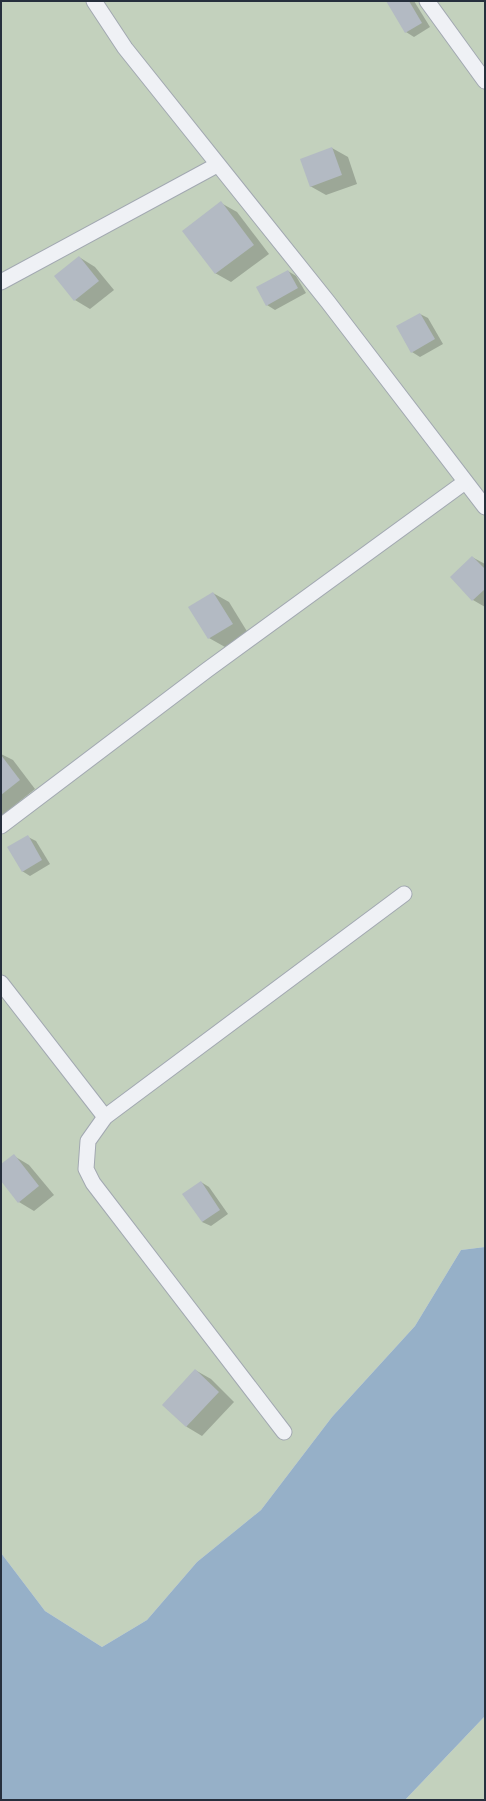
<svg xmlns="http://www.w3.org/2000/svg" width="486" height="1801" font-family="'Fira Sans Condensed',sans-serif">
<rect width="100%" height="100%" fill="#dce1e7"/>
<g fill="#c3d1bd">
<polygon points="1,1 485,1 485,1247 461,1250 415,1326 332,1417 261,1510 197,1562 147,1620 102,1647 45,1611 1,1553"/>
<polygon points="485,1716 485,1800 405,1800"/>
</g>
<polygon fill="#96b0c8" points="485,1247 485,1716 405,1800 1,1800 1,1553 45,1611 102,1647 147,1620 197,1562 261,1510 332,1417 415,1326 461,1250"/>
<g fill="#0003">
<polygon points="387,1 414,1 430,27 414,37 406,32"/>
<polygon points="332,148 348,157 357,184 326,195 310,186"/>
<polygon points="221,203 237,212 269,254 231,282 215,273"/>
<polygon points="79,257 95,267 114,290 90,309 75,300"/>
<polygon points="288,271 296,276 306,293 275,310 267,305"/>
<polygon points="420,314 428,318 443,344 420,357 412,352"/>
<polygon points="472,557 485,564 485,607 473,600"/>
<polygon points="213,593 229,602 248,633 225,647 209,638"/>
<polygon points="1,754 13,760 35,789 1,816"/>
<polygon points="28,837 36,841 50,864 30,876 22,871"/>
<polygon points="14,1156 29,1165 54,1195 34,1211 19,1202 1,1180 1,1166"/>
<polygon points="201,1182 209,1187 228,1214 211,1226 202,1222"/>
<polygon points="195,1370 211,1379 234,1402 202,1436 187,1427 163,1405"/>
</g>
<g fill="#b3bac3">
<polygon points="386,1 409,1 422,23 405,33"/>
<polygon points="332,147 342,175 310,187 300,159"/>
<polygon points="221,201 254,245 215,274 182,231"/>
<polygon points="79,256 99,281 74,301 54,276"/>
<polygon points="288,270 298,288 266,306 256,287"/>
<polygon points="420,313 435,339 411,353 396,326"/>
<polygon points="472,556 485,569 485,589 472,601 450,577"/>
<polygon points="213,592 233,624 208,639 188,607"/>
<polygon points="1,755 20,780 1,795"/>
<polygon points="28,835 42,860 22,872 7,847"/>
<polygon points="14,1154 39,1186 18,1203 1,1181 1,1164"/>
<polygon points="201,1181 220,1210 202,1222 182,1194"/>
<polygon points="195,1369 219,1392 186,1427 162,1405"/>
</g>
<g fill="none" stroke-linecap="round" stroke-linejoin="round">
<g stroke="#a2a8b1" stroke-width="17">
<g id="service">
<polyline points="94,1 125,48 328,302 485,507"/>
<polyline points="427,1 485,81"/>
<polyline points="1,282 217,165"/>
<polyline points="1,826 207,670 465,482"/>
<polyline points="1,983 105,1117"/>
<polyline points="284,1432 93,1183 86,1169 88,1141 105,1117 404,894"/>
</g>
</g>
<use href="#service" stroke="#eff1f5" stroke-width="15"/>
</g>
<rect width="486" height="1801" fill="none" stroke="#262f3d" stroke-width="4"/>
</svg>
